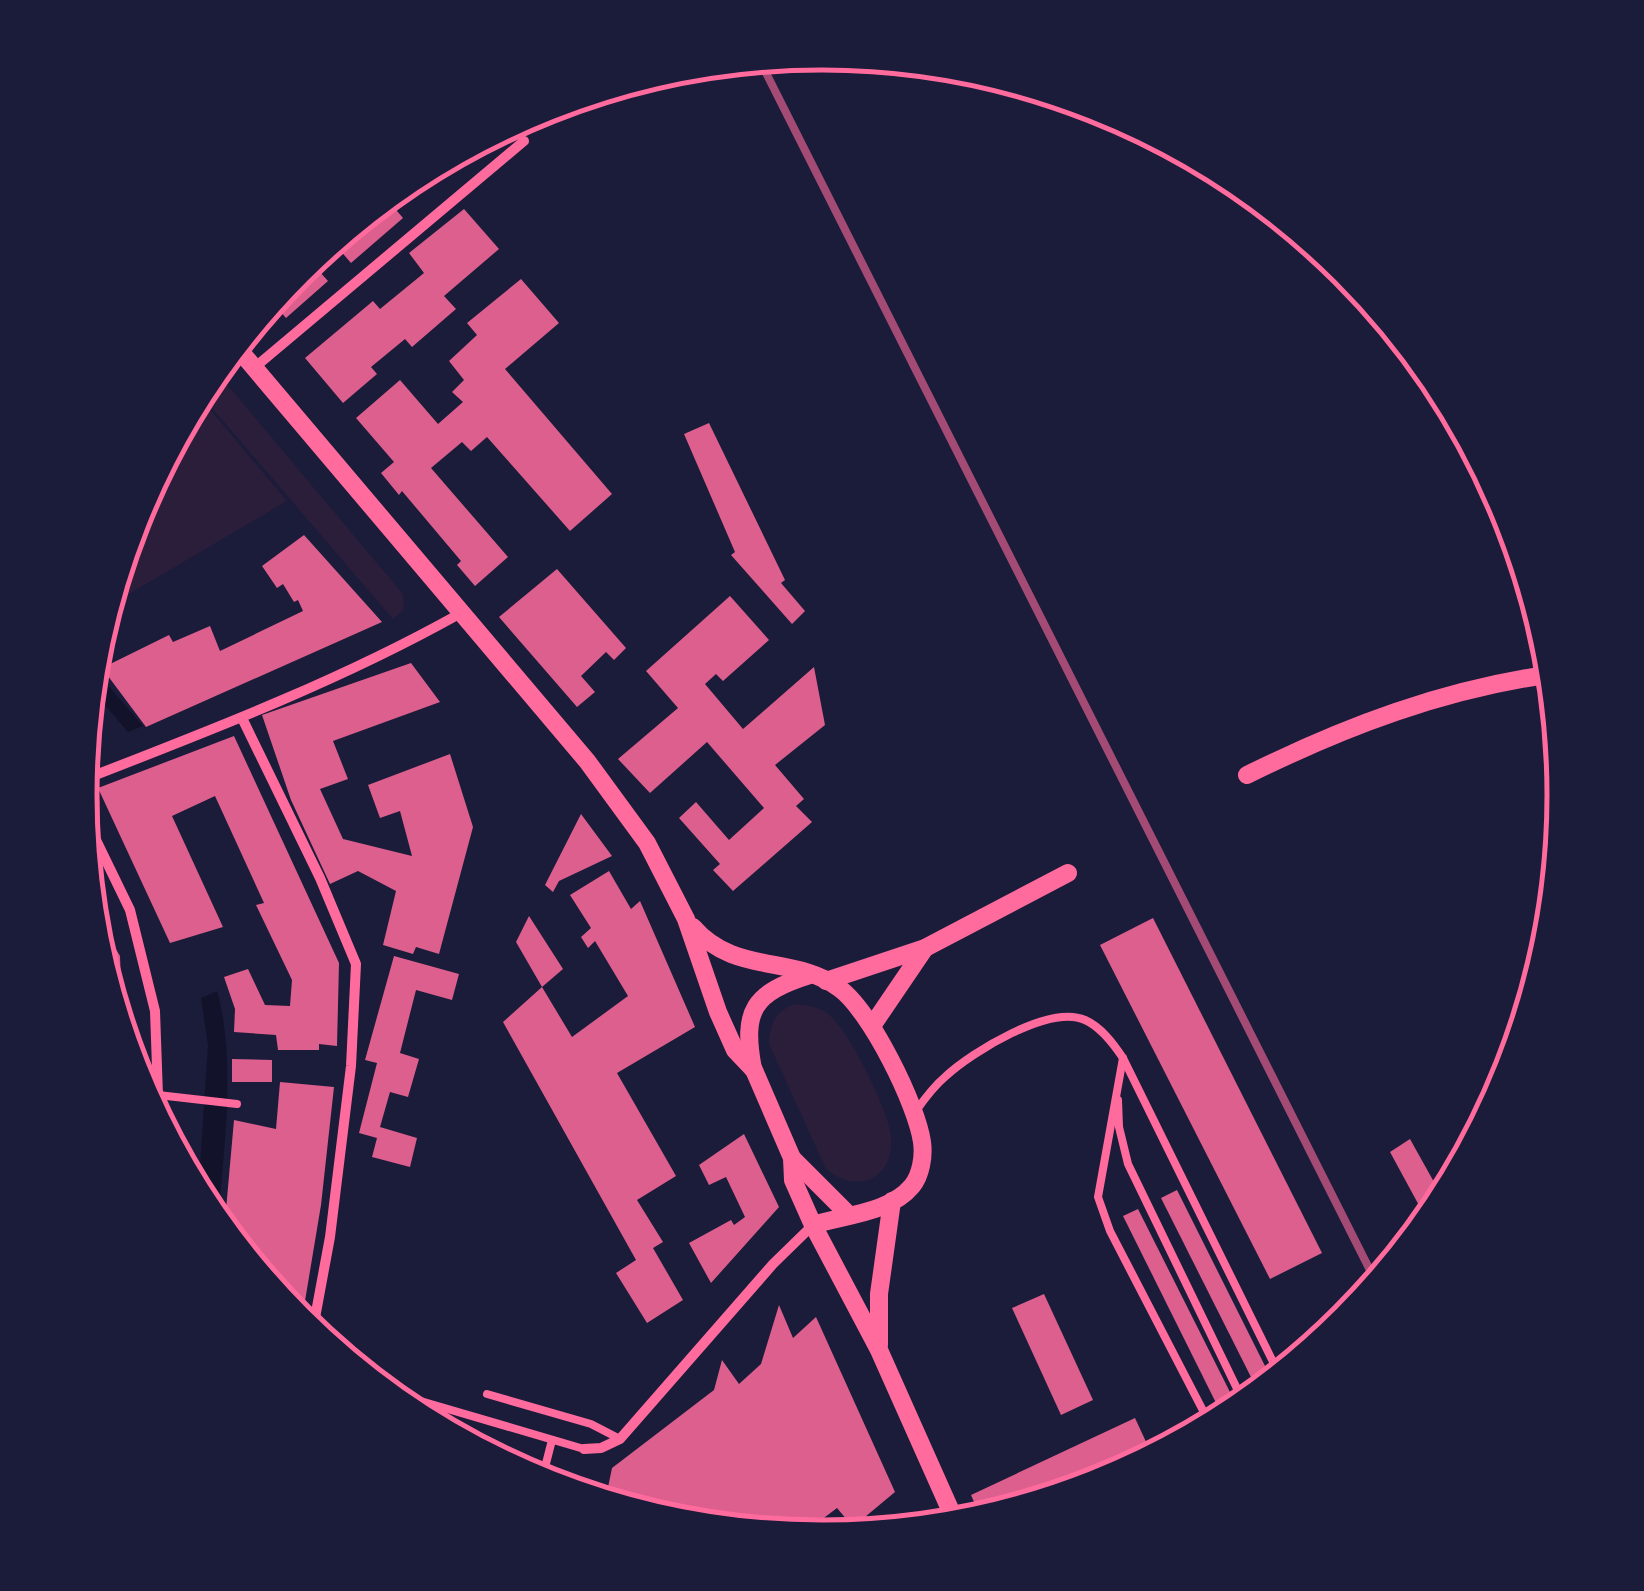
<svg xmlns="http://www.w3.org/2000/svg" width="1644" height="1591" font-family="Jost,sans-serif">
	<rect width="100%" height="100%" fill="#1b1b3a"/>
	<g fill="#2a1e3b">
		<polygon points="215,370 403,594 404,610 393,619 199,393"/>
		<polygon points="198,395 287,501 107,607 136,511"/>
		<path d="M794,1004C804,1005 815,1006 824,1011C846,1023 883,1101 889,1126C901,1170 864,1200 826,1169L769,1044C770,1023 774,1013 794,1004Z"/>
	</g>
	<g fill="#12122b">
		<polygon points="92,667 94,669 143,726 128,732 90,688"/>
		<path d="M217,991C237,1062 223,1151 218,1224L198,1197L208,1045L201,998Z"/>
	</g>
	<g fill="#dd5f8e">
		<polygon points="532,112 535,115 469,164 460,151"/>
		<polygon points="385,197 403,218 351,263 332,241"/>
		<polygon points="464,209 499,249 444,296 456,309 412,347 405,339 371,367 377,374 343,403 305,358 373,301 380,309 424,273 409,253"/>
		<polygon points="309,260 328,281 286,318 271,301"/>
		<polygon points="521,279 559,323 505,369 612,494 570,531 487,437 471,451 462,442 431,468 508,557 475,586 457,565 461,561 402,491 399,495 381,473 394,462 356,418 400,380 438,424 463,402 452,392 464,380 449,361 477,335 467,323"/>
		<polygon points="709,423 785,580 781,583 805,611 792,624 731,555 735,552 684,434"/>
		<polygon points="304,535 382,622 146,727 102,668 169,635 173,642 210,626 220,651 303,611 298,600 294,602 283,584 277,588 262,566"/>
		<polygon points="557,569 626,648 614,660 606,652 581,676 595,692 577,707 499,617"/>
		<polygon points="730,596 769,640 723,681 716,674 705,684 743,729 814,667 825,725 775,765 804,799 796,806 812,822 733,891 713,870 720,864 679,818 696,802 729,840 764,808 707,742 650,793 618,759 678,708 646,671"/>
		<polygon points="411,663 440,702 333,741 348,779 320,789 343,839 412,856 400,811 380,818 368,785 450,754 473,827 439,954 416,947 413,954 383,945 396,891 358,871 330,884 291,800 262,715"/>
		<polygon points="234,736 339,963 337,1046 319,1044 319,1050 278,1050 276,1035 234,1032 235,1009 224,977 248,969 265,1005 290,1006 292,980 256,905 264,903 215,796 172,816 223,927 170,943 98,788"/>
		<polygon points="581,814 612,856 559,881 553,892 545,885"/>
		<polygon points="609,871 631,909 640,901 695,1027 617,1073 676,1176 637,1200 663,1242 653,1248 683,1300 647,1323 616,1273 636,1260 503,1022 542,987 516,942 529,916 563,969 542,987 572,1037 628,996 595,941 588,948 581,937 591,928 570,895"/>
		<polygon points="89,902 120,956 123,1036 93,940"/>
		<polygon points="1153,918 1322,1253 1270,1279 1100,945"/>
		<polygon points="394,956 459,974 452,1000 416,990 400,1053 419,1059 408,1097 390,1092 380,1127 417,1138 410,1167 372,1157 377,1138 359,1133 377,1063 365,1060"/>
		<polygon points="232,1059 272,1060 272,1082 232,1082"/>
		<polygon points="280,1082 334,1087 321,1205 301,1325 224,1232 234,1120 276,1129"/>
		<polygon points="744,1134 779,1207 711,1283 689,1243 731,1220 734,1225 745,1217 726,1177 709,1185 699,1165"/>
		<polygon points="1410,1139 1444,1200 1428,1222 1390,1152"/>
		<polygon points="1177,1190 1273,1382 1259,1393 1161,1198"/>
		<polygon points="1138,1209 1239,1410 1224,1419 1123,1216"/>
		<polygon points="1044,1294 1093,1400 1061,1415 1012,1308"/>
		<polygon points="779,1305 793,1338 816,1317 895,1492 853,1527 837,1508 800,1536 676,1524 605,1502 612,1468 714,1390 722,1360 739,1384 761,1364"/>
		<polygon points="1135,1418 1153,1457 1106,1482 982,1520 971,1495"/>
	</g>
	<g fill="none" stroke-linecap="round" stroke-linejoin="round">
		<g stroke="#ff6b9d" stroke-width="8">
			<polyline points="1123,1058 1098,1197 1110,1231 1211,1426"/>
			<polyline points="158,1095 237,1104"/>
			<polyline points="1118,1100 1119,1127 1128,1164 1245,1405"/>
			<path d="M916,1111C925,1098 934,1086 946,1076C972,1052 1050,1004 1085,1020C1101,1027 1113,1043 1123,1058L1280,1376"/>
			<polyline points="487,1394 591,1424 620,1439"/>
			<polyline points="398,1404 400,1395 584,1449"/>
			<polyline points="541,1483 552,1440"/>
		</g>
		<g stroke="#ff6b9d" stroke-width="10">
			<polyline points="254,368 524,141"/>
			<polyline points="242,718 320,878 356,964 351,1066 330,1237 312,1334"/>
			<path d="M80,781C209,731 340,681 461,613"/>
			<polyline points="80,807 130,910 155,1011 159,1124"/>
			<polyline points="584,1449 601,1448 620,1439 773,1264 813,1225"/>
		</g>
		<g stroke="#ff6b9d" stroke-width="18">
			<polyline points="235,345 587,761 647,843 686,919 718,1012 735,1050 754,1070 792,1158 793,1180 813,1225 879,1350 957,1525"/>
			<path d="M1247,775C1346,726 1444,689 1553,674"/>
			<path d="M693,927C734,975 795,955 839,988C870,1010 917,1105 922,1142C924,1156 921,1175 912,1186C890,1213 844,1215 813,1225"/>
			<polyline points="826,981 925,948 1068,873"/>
			<polyline points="872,1026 925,948"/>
			<path d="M753,1069C742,1010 753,993 810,975"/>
			<polyline points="792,1158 848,1214"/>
			<polyline points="879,1345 879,1294 892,1201"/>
		</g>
		<polyline stroke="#a44b75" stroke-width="8" points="759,59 1377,1284"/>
	</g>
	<path d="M0 0H1644V1591H0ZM97 795a725 725 0 1 1 1450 0a725 725 0 1 1-1450 0Z" fill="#1b1b3a" fill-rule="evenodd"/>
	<path fill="none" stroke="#ff6b9d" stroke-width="5" d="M97 795a725 725 0 1 1 1450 0a725 725 0 1 1-1450 0Z"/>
</svg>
